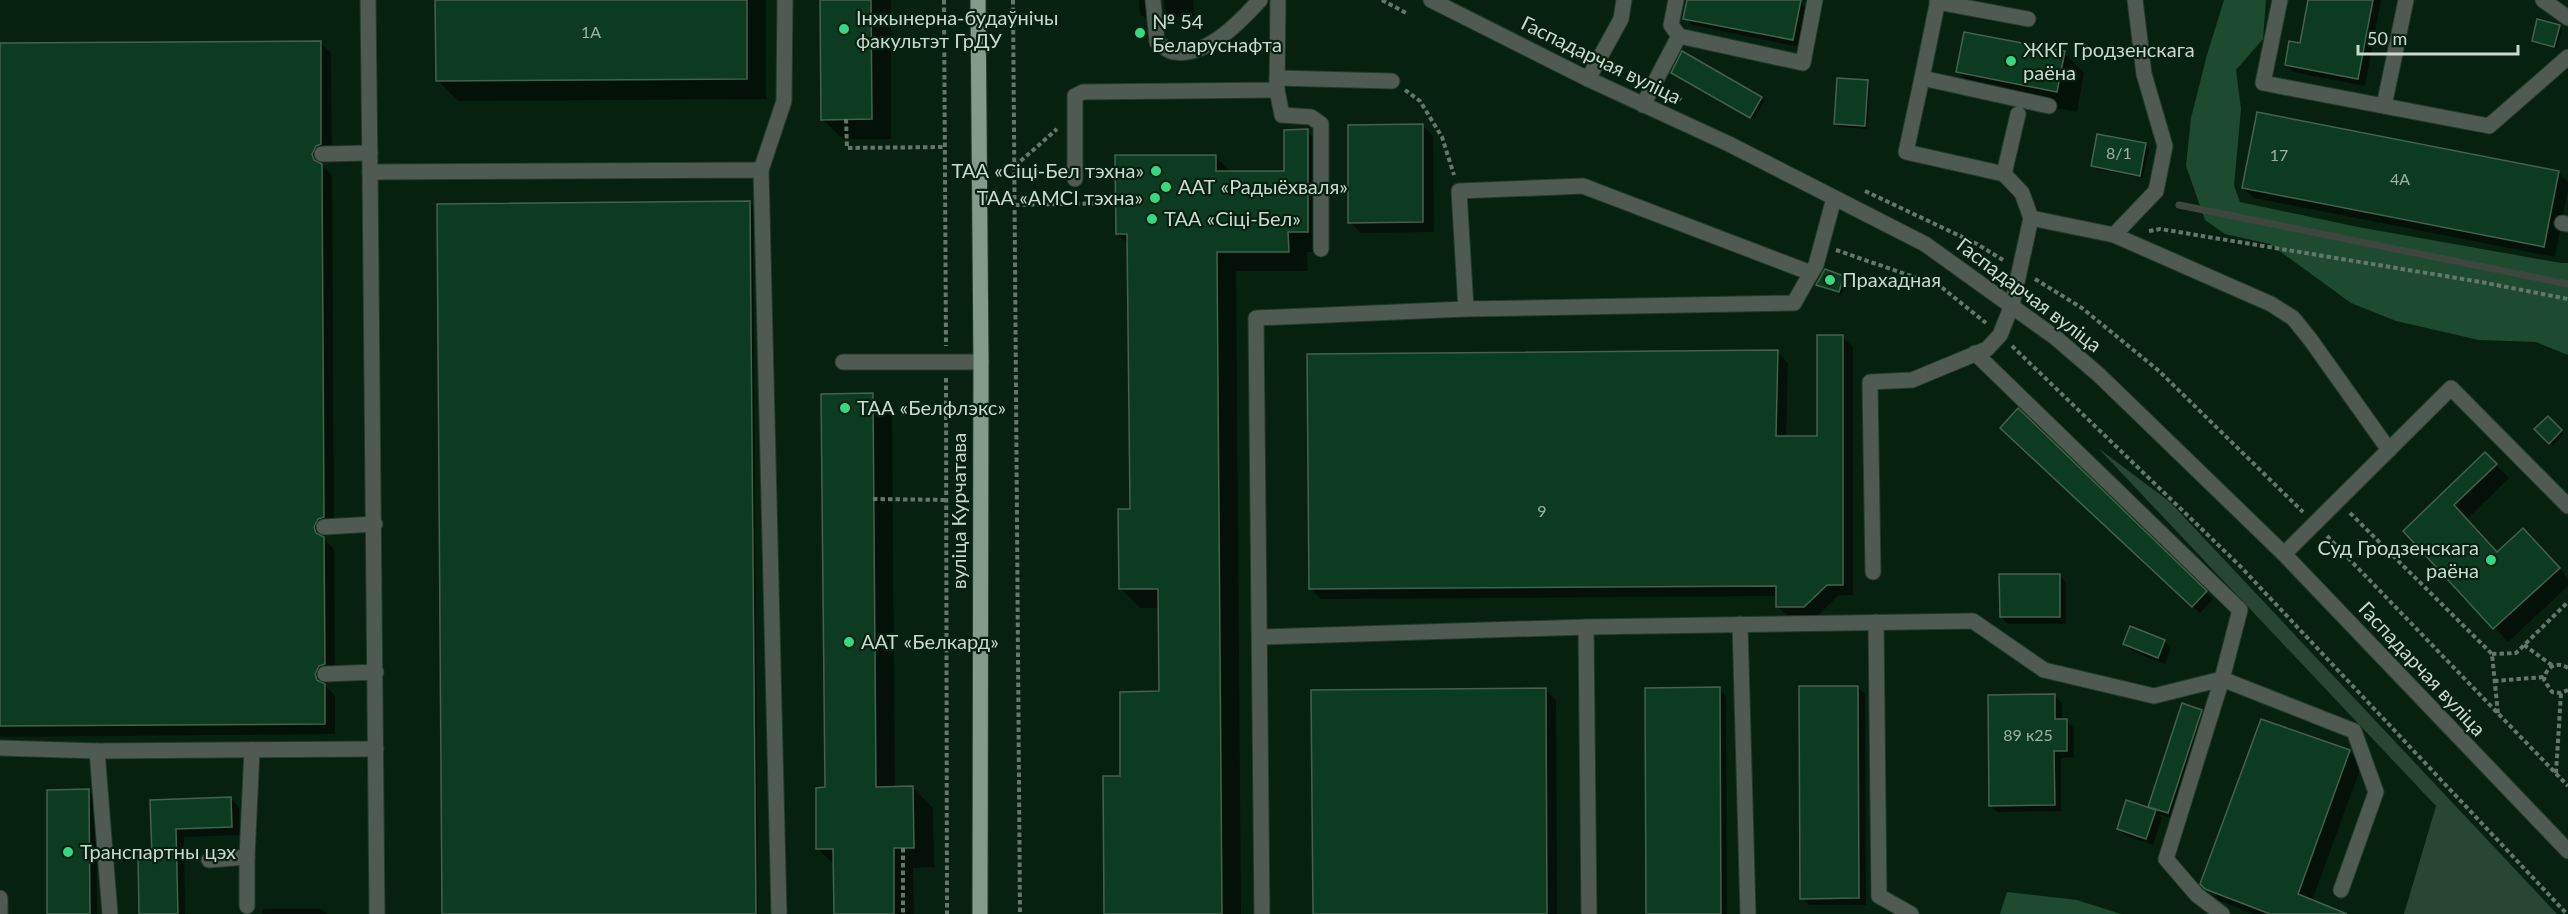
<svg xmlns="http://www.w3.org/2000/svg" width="2568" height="914" font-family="Lato,sans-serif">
	<rect width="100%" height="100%" fill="#072111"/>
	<polygon fill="#294533" points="2098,448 2170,502 2557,914 2404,914 2436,806"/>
	<g fill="#1e4a2f">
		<polygon points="2224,0 2266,0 2263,39 2236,70 2241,109 2234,186 2240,202 2358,227 2561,263 2568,263 2568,355 2536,342 2479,340 2396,321 2351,303 2270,244 2225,234 2205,220 2186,166 2191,118 2207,55"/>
		<polygon points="2007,892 2077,900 2121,914 2000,914"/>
	</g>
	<g fill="#0007">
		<polygon points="437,0 766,0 766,99 458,101 438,81"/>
		<polygon points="822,0 891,0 891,139 843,139 822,119"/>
		<polygon points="1139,0 1146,0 1147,18 1140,15"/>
		<polygon points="1164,0 1193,0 1194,16 1169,17 1166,14"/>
		<polygon points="1688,0 1800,2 1807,9 1800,47 1692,25 1685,18"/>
		<polygon points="2310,0 2381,0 2365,86 2293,72 2286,65 2301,45"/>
		<polygon points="2559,27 2562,30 2557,49 2536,43 2533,40"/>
		<polygon points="320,42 331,53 332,155 327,157 322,165 332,176 334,528 329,530 324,539 334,549 335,675 330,677 325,685 335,696 335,734 0,737 0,45"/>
		<polygon points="1683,53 1761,98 1764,101 1754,120 1676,76"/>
		<polygon points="2064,53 2084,73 2077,112 1978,92 1958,72"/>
		<polygon points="1867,81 1870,84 1867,129 1839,127 1836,124"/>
		<polygon points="1422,125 1433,136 1434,232 1361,233 1350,222"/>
		<polygon points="1307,131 1327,151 1327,252 1307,252 1308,271 1236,271 1241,914 1105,914 1122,777 1161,693 1160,608 1140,608 1120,588 1131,510 1129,245 1117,234 1215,156 1232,173 1286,172"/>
		<polygon points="2146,145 2149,148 2143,178 2096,169 2092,166"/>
		<polygon points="2558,172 2568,182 2568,189 2555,257 2254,198 2243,188"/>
		<polygon points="750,203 753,206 758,914 443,914"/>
		<polygon points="1843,277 1846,281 1842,295 1818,284"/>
		<polygon points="1842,336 1853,347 1853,595 1839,595 1816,617 1789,617 1778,607 1778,596 1321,599 1310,588 1777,352 1788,363 1786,438 1818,438"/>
		<polygon points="872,395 892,415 895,788 913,788 933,808 934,867 913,868 914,914 835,914 835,865 818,849"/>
		<polygon points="2018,410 2213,599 2200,613 2009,435"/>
		<polygon points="2548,418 2564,434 2553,446 2536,429"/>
		<polygon points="2485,454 2509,478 2466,520 2498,554 2536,544 2568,578 2568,586 2508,642 2405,531"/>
		<polygon points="2059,575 2066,582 2066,624 2008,624 2001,617"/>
		<polygon points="2164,641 2171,648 2165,664 2132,651 2124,644"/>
		<polygon points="1857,687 1865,694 1866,905 1809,905 1802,898"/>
		<polygon points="1545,689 1556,700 1557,914 1315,914"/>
		<polygon points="1719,689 1726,696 1727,914 1648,914"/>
		<polygon points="2055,696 2062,703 2062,721 2067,721 2074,728 2074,757 2061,758 2061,811 1997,812 1990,805"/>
		<polygon points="2201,711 2208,718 2175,819 2158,814 2162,818 2153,845 2126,836 2118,829 2154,811 2150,806"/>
		<polygon points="2349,752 2362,764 2312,901 2333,914 2253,914 2218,900 2202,884"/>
		<polygon points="88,791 96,798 97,914 49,914"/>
		<polygon points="231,799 239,807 240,835 184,837 185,914 141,914 153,858 151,802"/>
		<polygon points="262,909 321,909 327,914 262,914"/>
	</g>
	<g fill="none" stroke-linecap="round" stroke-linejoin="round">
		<polyline stroke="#3d473e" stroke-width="7" points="2179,205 2568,284"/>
	</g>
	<g fill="#0d3b21" stroke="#45614e" stroke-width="1.5">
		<polygon points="435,0 747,0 747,79 436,81"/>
		<polygon points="820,0 871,0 872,119 821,120"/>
		<polygon points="1687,0 1801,0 1793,40 1683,19"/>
		<polygon points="2308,0 2373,0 2358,79 2285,65 2289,41 2300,43"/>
		<polygon points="2537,19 2560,25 2554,47 2532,41"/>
		<polygon points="1964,32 2065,51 2057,92 1956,72"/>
		<polygon points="321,41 321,144 316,146 312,154 314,160 322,164 324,517 318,519 314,527 316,533 324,537 325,664 319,666 315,674 317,680 325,684 325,724 0,726 0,43"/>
		<polygon points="1682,51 1762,97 1750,118 1671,73"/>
		<polygon points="1837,78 1868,80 1865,126 1834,124"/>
		<polygon points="2257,112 2559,171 2544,247 2242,188"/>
		<polygon points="1423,124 1423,222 1348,223 1348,125"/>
		<polygon points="1308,129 1308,232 1288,232 1289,252 1217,252 1222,914 1104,914 1103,776 1120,776 1120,692 1159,691 1158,589 1119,589 1118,509 1130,509 1127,234 1116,234 1115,155 1216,155 1216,171 1284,171 1284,130"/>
		<polygon points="2097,134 2146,143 2140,176 2091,166"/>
		<polygon points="750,201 756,914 442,914 437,204"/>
		<polygon points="1825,269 1844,276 1839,292 1816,285"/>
		<polygon points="1817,335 1843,335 1843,585 1827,585 1804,607 1776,607 1776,586 1309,589 1307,354 1778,350 1776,436 1817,436"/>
		<polygon points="873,393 876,787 913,786 914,848 894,848 894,914 834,914 833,849 816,849 816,788 825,787 821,394"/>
		<polygon points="2018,408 2207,591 2192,607 2000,428"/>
		<polygon points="2548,416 2562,430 2549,444 2534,429"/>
		<polygon points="2485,452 2497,464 2454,505 2497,552 2523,528 2560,568 2493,629 2403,531"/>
		<polygon points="1999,574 2060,574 2060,617 2000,617"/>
		<polygon points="2130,626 2165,640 2158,658 2123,644"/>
		<polygon points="1799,686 1858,686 1859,898 1800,899"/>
		<polygon points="1720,687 1721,914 1646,914 1645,688"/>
		<polygon points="1546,688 1547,914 1313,914 1311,690"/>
		<polygon points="2055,694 2055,719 2067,719 2067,751 2054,751 2055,805 1989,806 1988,695"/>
		<polygon points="2182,703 2202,710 2168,813 2148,807"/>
		<polygon points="2261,719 2350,750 2298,894 2347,914 2270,914 2205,889 2200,884"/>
		<polygon points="89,789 90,914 47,914 47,790"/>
		<polygon points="231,797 232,827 176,829 178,914 139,914 138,856 152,856 150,800"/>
		<polygon points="2126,800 2156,810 2146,839 2117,829"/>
	</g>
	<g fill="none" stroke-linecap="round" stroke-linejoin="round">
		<g stroke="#223b2b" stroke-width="17">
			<g id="minor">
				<polyline points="368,0 370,172"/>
				<path d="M1153,0L1157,42C1161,45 1168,51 1173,52C1206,58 1240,22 1260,0"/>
				<polyline points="1431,0 1588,79 1729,144 1925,244 2056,338 2099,375 2284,554 2568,851"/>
				<polyline points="1676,0 1671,25 1679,36 1803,63 1815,0"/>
				<polyline points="2280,0 2263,83 2489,126 2568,57"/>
				<polyline points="2543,0 2568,18"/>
				<polyline points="1937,2 2028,19"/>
				<polyline points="1277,78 1392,81"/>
				<polyline points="1922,78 1938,0"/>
				<polyline points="1588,79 1621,19 1624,0"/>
				<polyline points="1277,90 1282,115 1311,117 1321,124 1321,249"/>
				<polyline points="1643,105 1679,36"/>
				<polyline points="2384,106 2406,0"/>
				<polyline points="2018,114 2004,174 1906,152 1922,78 2049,106"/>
				<polyline points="322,154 370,153"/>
				<polyline points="761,170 784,101 785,0"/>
				<polyline points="2004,174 2022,193 2031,218 2114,235 2271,304 2293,318 2310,339 2389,450"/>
				<polyline points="1075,179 1075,96 1083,92 1277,90 1278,0"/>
				<polyline points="2562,223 2568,224"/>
				<polyline points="2114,235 2156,191 2165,146 2144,74 2135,0"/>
				<polyline points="1466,309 1459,191 1583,186 1811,273 1816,265 1834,198"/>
				<polyline points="1975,353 2240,610 2222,679 2354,731 2376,792 2341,890"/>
				<polyline points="843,362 981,362"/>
				<polyline points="324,527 375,524"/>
				<polyline points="2284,554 2451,388 2568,506"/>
				<polyline points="1873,572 1870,382 1912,380 1987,349 2000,335 2012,305 2031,218"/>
				<polyline points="1876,622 1879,896 1911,914"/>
				<polyline points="1740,624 1748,914"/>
				<polyline points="1261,637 1586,627"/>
				<polyline points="325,674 376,672"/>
				<polyline points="0,748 97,751 376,749"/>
				<polyline points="97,751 110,914"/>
				<polyline points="247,857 247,906"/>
				<polyline points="209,860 247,857 252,750"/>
				<polyline points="0,898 0,914"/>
				<polyline points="377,914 370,172 761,170 779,914"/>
				<polyline points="1262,914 1256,318 1466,309 1794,303 1811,273"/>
				<polyline points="1589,914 1586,627 1973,621 2044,670 2154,696 2222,679 2166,859 2197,895 2222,914"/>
			</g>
		</g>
		<g stroke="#223b2b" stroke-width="17">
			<polyline id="major" points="978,0 981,362 980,914"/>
		</g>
		<g stroke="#63776a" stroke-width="4" stroke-dasharray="4.5 3" stroke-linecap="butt">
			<polyline points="944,0 946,346"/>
			<polyline points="1013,0 1020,914"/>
			<polyline points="1382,0 1408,14"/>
			<polyline points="1405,90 1420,101 1442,137 1454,175"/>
			<polyline points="1668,90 1681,100"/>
			<polyline points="846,119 847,148 945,147"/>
			<polyline points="1015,166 1057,129"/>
			<polyline points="1865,191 1977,244 2003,260"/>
			<polyline points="1015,205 1116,203"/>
			<polyline points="2149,231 2160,229 2481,282 2568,299"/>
			<polyline points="1836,250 1940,286 1986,323"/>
			<polyline points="2035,279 2082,308 2159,371 2303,512"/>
			<polyline points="2012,346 2239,565 2567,914"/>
			<polyline points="946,378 947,914"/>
			<polyline points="873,499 947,500"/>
			<polyline points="2350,513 2492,654 2498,714"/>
			<polyline points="2327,536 2568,786"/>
			<polyline points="2524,645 2553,666"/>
			<polyline points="2492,654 2516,653 2568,602"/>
			<path d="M2568,668C2557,661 2546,666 2544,680L2552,692L2561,693L2568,690"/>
			<polyline points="2494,681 2544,677"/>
			<polyline points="2556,773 2561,693"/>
			<polyline points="903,848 903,914"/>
		</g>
		<use href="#minor" stroke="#4f5b52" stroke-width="15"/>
		<use href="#major" stroke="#839b8a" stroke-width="15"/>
	</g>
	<g fill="#36d881" stroke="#072111" stroke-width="2">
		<circle cx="844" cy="29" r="6"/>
		<circle cx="1140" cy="33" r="6"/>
		<circle cx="2011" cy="61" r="6"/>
		<circle cx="1156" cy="171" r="6"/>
		<circle cx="1166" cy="187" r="6"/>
		<circle cx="1155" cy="198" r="6"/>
		<circle cx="1152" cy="219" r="6"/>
		<circle cx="1830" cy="280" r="6"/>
		<circle cx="845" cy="408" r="6"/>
		<circle cx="2491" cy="560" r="6"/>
		<circle cx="849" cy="642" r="6"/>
		<circle cx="68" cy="852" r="6"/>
	</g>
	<g text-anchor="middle" stroke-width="4.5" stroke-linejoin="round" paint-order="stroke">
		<g font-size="16" fill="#9bb2a3">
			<text x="591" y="38">1А</text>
			<text x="2119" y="159">8/1</text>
			<text x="2279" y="161">17</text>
			<text x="2400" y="185">4А</text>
			<text x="1542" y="517">9</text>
			<text x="2028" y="741">89 к25</text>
		</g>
		<g font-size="20" fill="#cad9ce" stroke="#072111" text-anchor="start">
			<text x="856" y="25">Інжынерна-будаўнічы<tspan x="856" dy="23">факультэт ГрДУ</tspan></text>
			<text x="1152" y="29">№ 54<tspan x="1152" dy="23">Беларуснафта</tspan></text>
			<text x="2023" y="57">ЖКГ Гродзенскага<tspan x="2023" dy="23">раёна</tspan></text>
			<text x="1144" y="178" text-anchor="end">ТАА «Сіці-Бел тэхна»</text>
			<text x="1178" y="194">ААТ «Радыёхваля»</text>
			<text x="1143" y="205" text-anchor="end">ТАА «АМСІ тэхна»</text>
			<text x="1164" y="226">ТАА «Сіці-Бел»</text>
			<text x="1842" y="287">Прахадная</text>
			<text x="857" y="415">ТАА «Белфлэкс»</text>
			<text x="2479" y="555" text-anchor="end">Суд Гродзенскага<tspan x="2479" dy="23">раёна</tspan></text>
			<text x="861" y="649">ААТ «Белкард»</text>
			<text x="80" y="859">Транспартны цэх</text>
		</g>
		<g font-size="20" fill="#cad9ce" stroke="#072111">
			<text transform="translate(1601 60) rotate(26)" y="7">Гаспадарчая вуліца</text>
			<text transform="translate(2029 295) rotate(37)" y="7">Гаспадарчая вуліца</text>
			<text transform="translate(959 511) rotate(-90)" y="7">вуліца Курчатава</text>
			<text transform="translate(2422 669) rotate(47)" y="7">Гаспадарчая вуліца</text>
		</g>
	</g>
	<path d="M2358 45v9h160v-9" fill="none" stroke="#cad9ce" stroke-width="3"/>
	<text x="2367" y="45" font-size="18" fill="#cad9ce" stroke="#072111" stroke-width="4.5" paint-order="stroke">50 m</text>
</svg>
